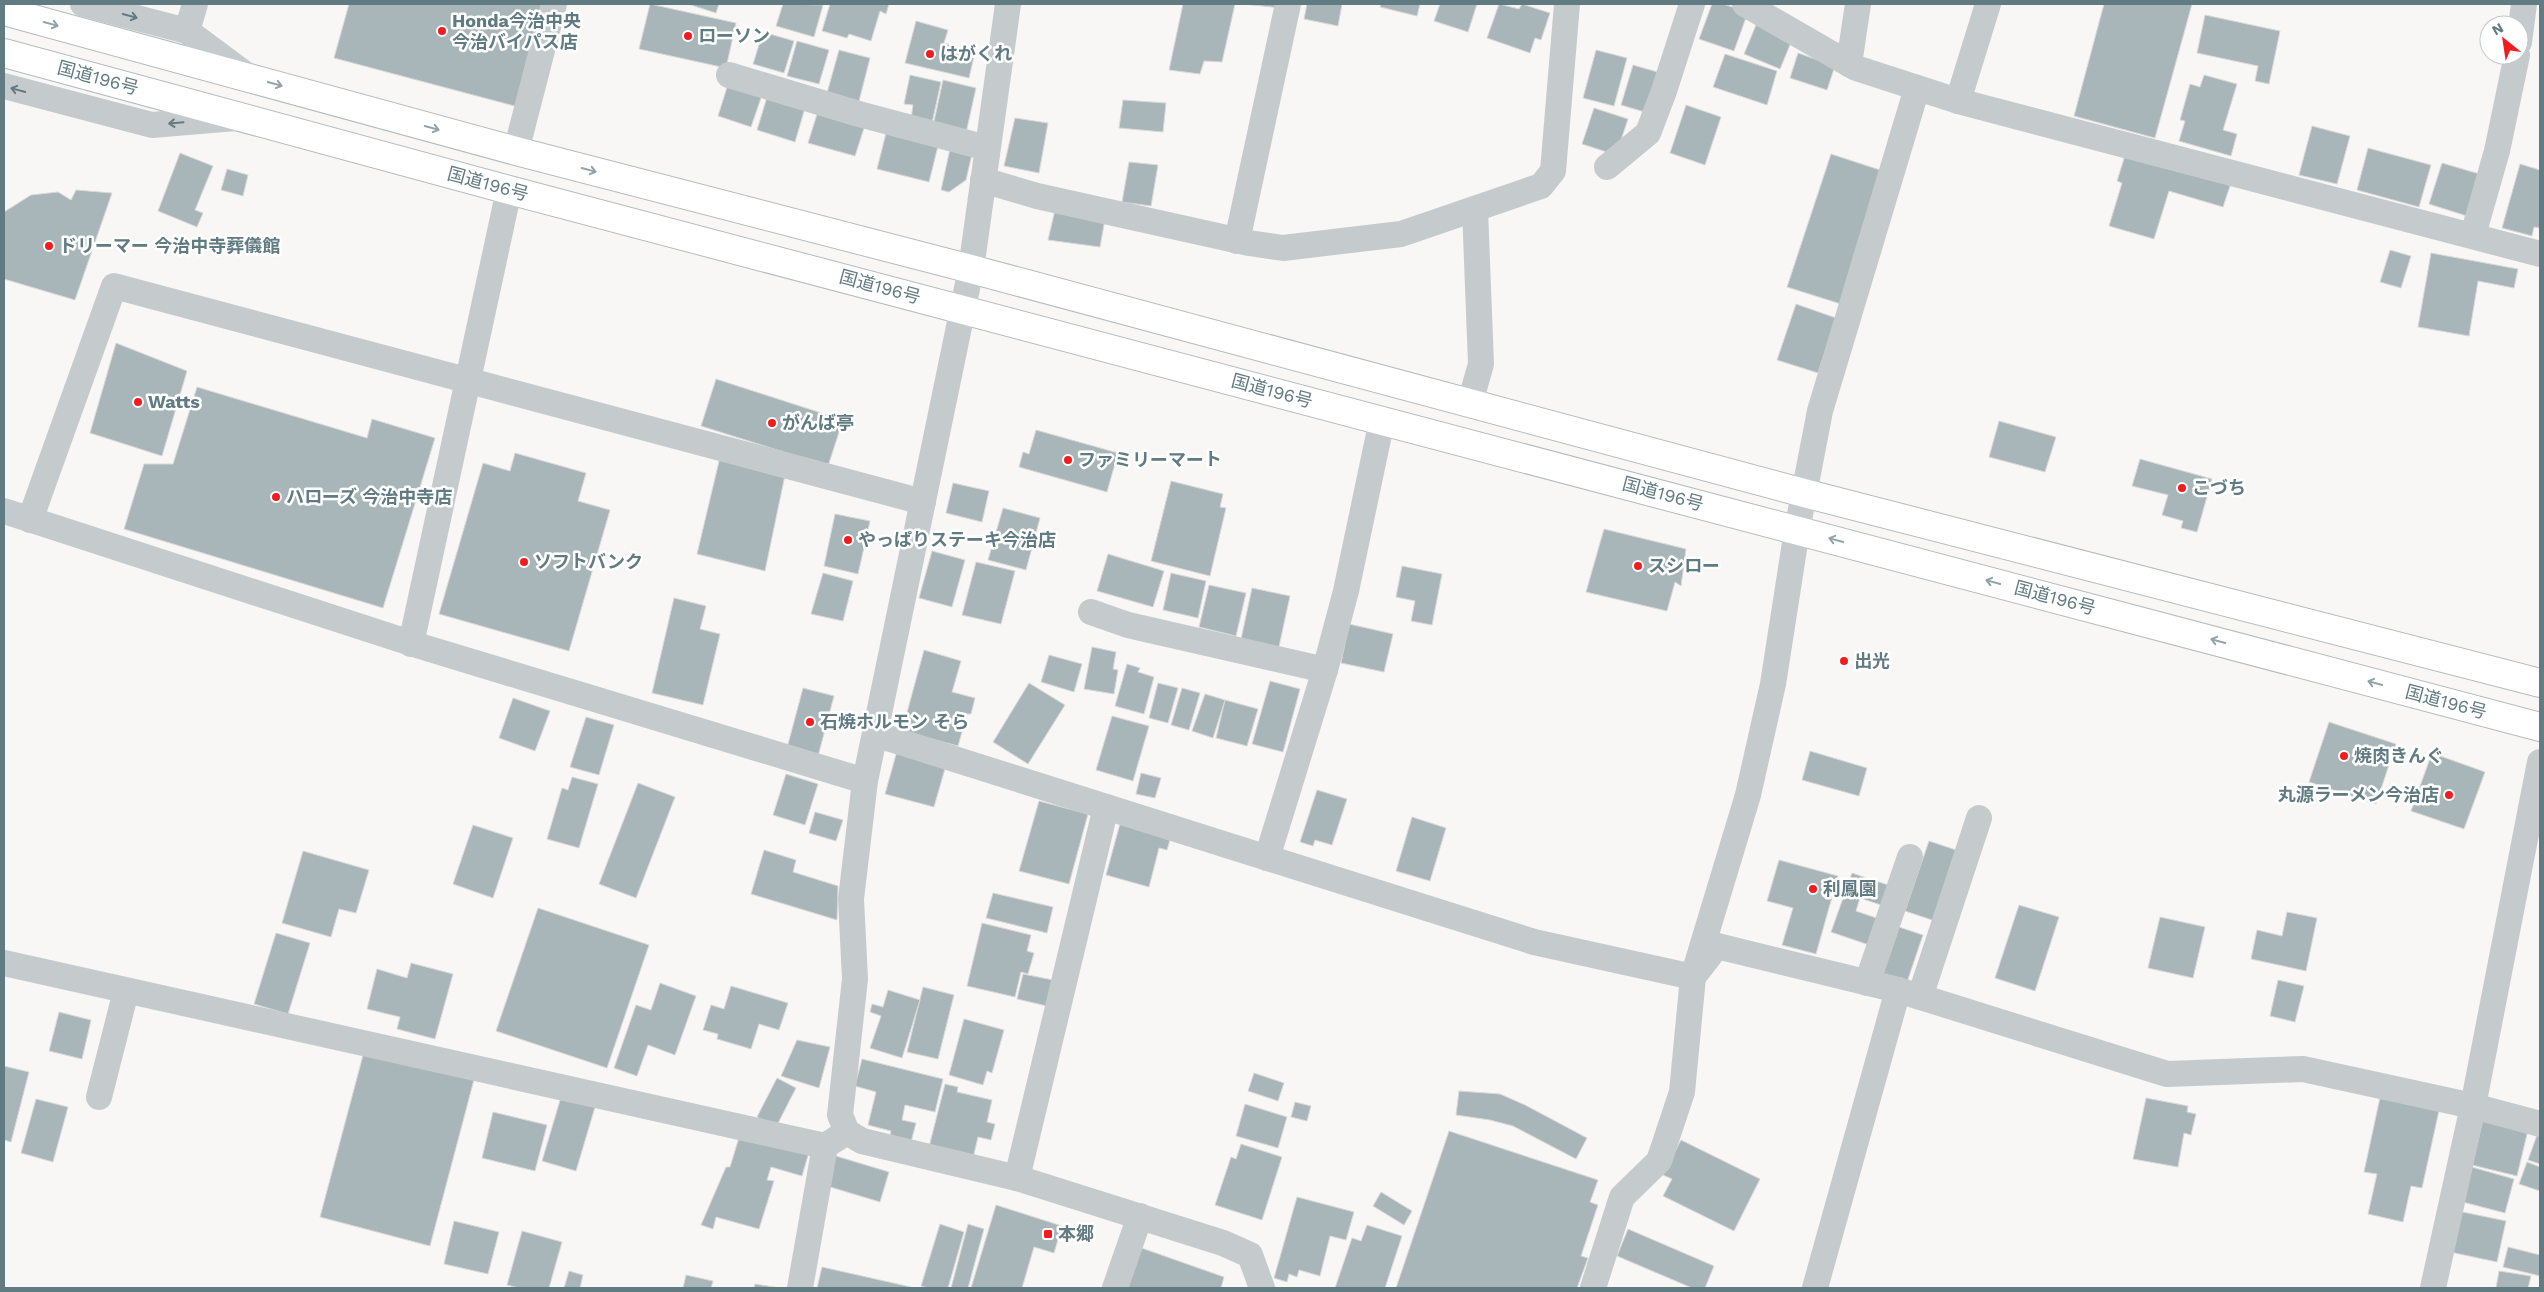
<svg xmlns="http://www.w3.org/2000/svg" width="2544" height="1292" font-family="'Work Sans','Noto Sans JP',sans-serif">
	<rect width="100%" height="100%" fill="#f8f7f5"/>
	<g fill="#a9b6b9" stroke="#dad9d7">
		<polygon points="349,4 551,4 522,108 334,58"/>
		<polygon points="650,4 736,23 726,68 639,49"/>
		<polygon points="688,4 719,4 716,13"/>
		<polygon points="783,4 823,5 814,37 776,26"/>
		<polygon points="830,4 889,4 886,14 880,11 871,41 849,34 847,38 822,31"/>
		<polygon points="1183,4 1235,4 1222,62 1204,61 1200,74 1169,70"/>
		<polygon points="1243,4 1281,4 1281,8"/>
		<polygon points="1307,4 1342,4 1338,26 1304,19"/>
		<polygon points="1381,4 1420,4 1417,16 1380,7"/>
		<polygon points="1440,4 1477,4 1468,32 1434,21"/>
		<polygon points="1499,4 1519,9 1522,4 1550,13 1541,40 1535,38 1530,53 1487,38"/>
		<polygon points="1712,4 1723,4 1748,12 1734,51 1699,39"/>
		<polygon points="2104,4 2192,4 2155,138 2074,116"/>
		<polygon points="2205,15 2280,31 2269,84 2255,81 2258,66 2197,53"/>
		<polygon points="916,21 948,30 944,43 975,52 969,78 905,63"/>
		<polygon points="1756,25 1792,40 1780,69 1744,54"/>
		<polygon points="763,32 794,41 784,73 753,64"/>
		<polygon points="797,41 829,50 819,84 787,76"/>
		<polygon points="839,50 870,58 859,101 827,93"/>
		<polygon points="1596,50 1627,58 1614,106 1583,98"/>
		<polygon points="1798,53 1835,66 1827,90 1790,78"/>
		<polygon points="1725,54 1777,71 1767,105 1713,87"/>
		<polygon points="1633,65 1661,73 1648,113 1621,105"/>
		<polygon points="910,75 941,82 932,123 911,119 913,105 904,104"/>
		<polygon points="2204,75 2237,84 2223,130 2237,134 2231,156 2179,141 2185,121 2180,120 2190,84 2200,87"/>
		<polygon points="943,80 976,88 966,133 933,126"/>
		<polygon points="729,81 763,92 751,127 718,116"/>
		<polygon points="767,97 805,108 795,142 757,130"/>
		<polygon points="1123,100 1166,103 1163,132 1119,128"/>
		<polygon points="1686,105 1721,117 1705,165 1670,153"/>
		<polygon points="819,108 866,122 855,156 808,143"/>
		<polygon points="1594,108 1628,119 1616,155 1582,144"/>
		<polygon points="1015,118 1048,123 1039,173 1004,166"/>
		<polygon points="2312,126 2350,136 2337,184 2299,175"/>
		<polygon points="886,133 938,146 929,182 877,169"/>
		<polygon points="2368,148 2431,165 2419,207 2357,190"/>
		<polygon points="950,149 972,154 966,180 949,192 941,190"/>
		<polygon points="2127,149 2232,180 2223,207 2169,191 2154,239 2109,226 2122,183 2117,181"/>
		<polygon points="180,153 213,166 195,210 203,213 197,227 158,211"/>
		<polygon points="1831,154 1880,170 1844,305 1787,287"/>
		<polygon points="1129,162 1158,165 1151,206 1122,202"/>
		<polygon points="2442,163 2483,175 2470,217 2429,204"/>
		<polygon points="2520,164 2540,170 2540,228 2534,227 2532,236 2502,228"/>
		<polygon points="227,169 248,175 243,196 221,190"/>
		<polygon points="76,190 112,193 75,300 4,279 4,212 31,195 58,192 71,200"/>
		<polygon points="1055,210 1105,219 1100,247 1048,240"/>
		<polygon points="2390,250 2411,256 2401,288 2380,282"/>
		<polygon points="2431,253 2518,269 2514,288 2478,281 2469,336 2418,327"/>
		<polygon points="1796,304 1836,318 1818,373 1777,360"/>
		<polygon points="116,343 187,371 162,456 90,433"/>
		<polygon points="716,379 843,420 828,466 701,426"/>
		<polygon points="197,387 367,438 372,419 435,438 383,608 124,529 144,464 173,464"/>
		<polygon points="1999,421 2056,437 2045,472 1989,457"/>
		<polygon points="1036,430 1118,453 1107,492 1019,467 1023,452 1029,454"/>
		<polygon points="515,453 586,473 578,501 610,510 569,651 439,614 483,463 510,471"/>
		<polygon points="720,457 785,475 765,571 697,554"/>
		<polygon points="2140,459 2212,479 2197,532 2181,528 2183,521 2162,515 2168,495 2132,486"/>
		<polygon points="1171,481 1223,494 1220,507 1226,508 1210,576 1151,561"/>
		<polygon points="953,483 989,491 982,522 946,513"/>
		<polygon points="1003,508 1040,518 1026,570 988,560"/>
		<polygon points="835,514 870,521 858,574 824,566"/>
		<polygon points="1604,529 1686,549 1681,586 1675,582 1667,611 1586,592"/>
		<polygon points="932,551 965,560 952,607 919,598"/>
		<polygon points="1108,554 1164,571 1153,607 1097,591"/>
		<polygon points="976,562 1015,571 1001,624 962,615"/>
		<polygon points="1402,566 1442,574 1432,625 1411,621 1415,601 1396,597"/>
		<polygon points="823,573 853,581 843,621 811,614"/>
		<polygon points="1171,573 1206,581 1198,618 1163,610"/>
		<polygon points="1209,585 1246,593 1236,636 1199,627"/>
		<polygon points="1252,588 1290,596 1278,651 1240,644"/>
		<polygon points="674,598 706,606 700,629 720,634 703,705 652,693"/>
		<polygon points="1349,624 1393,634 1384,672 1341,663"/>
		<polygon points="1092,647 1116,652 1113,669 1118,670 1114,694 1084,689"/>
		<polygon points="924,650 961,661 952,692 975,698 971,714 967,714 958,746 902,731"/>
		<polygon points="1049,655 1082,664 1074,692 1041,682"/>
		<polygon points="1127,664 1140,668 1138,672 1154,677 1144,714 1115,706"/>
		<polygon points="1270,681 1300,689 1283,752 1252,744"/>
		<polygon points="1029,683 1065,705 1028,764 993,742"/>
		<polygon points="1158,683 1178,688 1168,723 1149,718"/>
		<polygon points="803,688 834,696 818,756 787,748"/>
		<polygon points="1182,688 1200,693 1189,730 1171,725"/>
		<polygon points="1205,694 1225,700 1213,738 1192,731"/>
		<polygon points="513,698 550,711 535,751 499,738"/>
		<polygon points="1225,700 1258,709 1247,746 1216,738"/>
		<polygon points="1112,716 1149,726 1133,781 1096,770"/>
		<polygon points="586,717 614,725 599,775 570,767"/>
		<polygon points="2329,722 2396,744 2376,804 2309,782"/>
		<polygon points="897,751 946,765 934,807 885,794"/>
		<polygon points="1810,751 1867,768 1859,796 1802,780"/>
		<polygon points="2432,753 2485,772 2464,829 2411,811"/>
		<polygon points="1141,773 1161,778 1155,798 1136,794"/>
		<polygon points="786,774 818,784 805,825 773,815"/>
		<polygon points="572,777 598,784 579,848 547,839 562,788 568,790"/>
		<polygon points="638,783 675,797 636,898 599,884"/>
		<polygon points="1317,790 1347,799 1332,845 1315,840 1313,846 1300,842"/>
		<polygon points="1039,801 1088,814 1069,884 1019,871"/>
		<polygon points="815,812 843,820 836,841 809,833"/>
		<polygon points="1412,817 1446,828 1430,881 1396,871"/>
		<polygon points="1121,820 1172,833 1167,850 1159,848 1149,887 1106,875"/>
		<polygon points="473,825 513,838 493,898 453,884"/>
		<polygon points="1929,841 1962,852 1938,922 1905,911"/>
		<polygon points="764,850 796,860 793,872 838,886 837,920 751,894"/>
		<polygon points="303,851 369,870 356,913 339,909 331,937 282,923"/>
		<polygon points="1779,860 1838,876 1816,954 1782,945 1793,908 1767,901"/>
		<polygon points="1852,873 1894,887 1887,907 1860,898 1856,911 1885,921 1875,947 1831,932"/>
		<polygon points="993,893 1053,907 1047,933 986,918"/>
		<polygon points="2019,905 2059,917 2035,991 1995,978"/>
		<polygon points="538,908 649,945 607,1068 496,1031"/>
		<polygon points="2287,912 2317,918 2306,971 2251,959 2257,930 2282,936"/>
		<polygon points="2160,917 2205,927 2193,978 2148,968"/>
		<polygon points="982,923 1031,935 1027,951 1034,953 1028,974 1021,972 1015,997 967,986"/>
		<polygon points="1899,927 1923,935 1907,982 1883,974"/>
		<polygon points="276,933 310,943 288,1014 254,1004"/>
		<polygon points="411,963 453,974 435,1039 397,1029 400,1017 367,1009 377,969 407,978"/>
		<polygon points="1023,974 1053,980 1047,1006 1017,999"/>
		<polygon points="2278,980 2304,986 2295,1022 2270,1016"/>
		<polygon points="660,983 696,996 675,1055 648,1045 637,1076 614,1068 636,1005 651,1010"/>
		<polygon points="731,986 788,1003 779,1030 759,1024 751,1049 717,1039 718,1034 703,1030 711,1005 724,1009"/>
		<polygon points="923,987 954,995 938,1059 907,1052"/>
		<polygon points="888,990 920,1000 902,1058 870,1048 881,1016 870,1012 872,1004 883,1007"/>
		<polygon points="59,1012 91,1020 82,1059 49,1051"/>
		<polygon points="964,1019 1004,1030 992,1073 987,1071 983,1085 949,1075"/>
		<polygon points="797,1040 830,1047 819,1088 781,1076"/>
		<polygon points="366,1044 476,1072 430,1246 320,1217"/>
		<polygon points="862,1059 943,1079 935,1112 905,1105 902,1120 916,1123 911,1142 890,1136 891,1131 868,1125 876,1092 855,1086"/>
		<polygon points="4,1066 29,1072 11,1142 4,1140"/>
		<polygon points="1254,1073 1284,1083 1278,1101 1248,1091"/>
		<polygon points="777,1078 796,1088 776,1127 757,1117"/>
		<polygon points="945,1084 958,1087 957,1092 992,1100 987,1122 995,1124 991,1140 978,1137 973,1158 929,1147"/>
		<polygon points="1459,1091 1500,1094 1525,1105 1587,1138 1576,1159 1513,1126 1490,1120 1456,1115"/>
		<polygon points="2381,1093 2440,1106 2422,1188 2411,1186 2403,1222 2368,1214 2377,1174 2364,1172"/>
		<polygon points="561,1097 595,1107 576,1171 542,1161"/>
		<polygon points="2146,1098 2188,1106 2187,1112 2196,1114 2191,1135 2184,1133 2178,1167 2133,1159"/>
		<polygon points="36,1099 68,1107 53,1162 21,1153"/>
		<polygon points="1295,1102 1311,1106 1307,1121 1291,1117"/>
		<polygon points="1245,1104 1287,1117 1278,1148 1236,1136"/>
		<polygon points="493,1112 547,1125 535,1171 482,1158"/>
		<polygon points="2483,1119 2528,1130 2517,1176 2472,1165"/>
		<polygon points="741,1131 809,1152 802,1176 771,1167 767,1180 774,1181 759,1229 716,1217 713,1229 701,1225 726,1167 730,1167"/>
		<polygon points="1449,1131 1598,1180 1590,1202 1598,1205 1581,1256 1588,1258 1577,1288 1396,1288"/>
		<polygon points="2537,1135 2540,1136 2540,1164 2528,1160"/>
		<polygon points="1681,1140 1760,1179 1734,1231 1663,1196 1672,1179 1663,1175"/>
		<polygon points="1241,1144 1282,1157 1262,1220 1215,1205 1231,1157 1236,1159"/>
		<polygon points="836,1156 889,1172 880,1202 827,1186"/>
		<polygon points="2527,1162 2540,1167 2540,1191 2519,1184"/>
		<polygon points="2468,1166 2514,1179 2505,1213 2459,1201"/>
		<polygon points="1381,1192 1412,1211 1404,1225 1373,1206"/>
		<polygon points="1297,1197 1354,1212 1346,1240 1330,1236 1320,1276 1299,1270 1297,1277 1289,1274 1287,1282 1274,1278"/>
		<polygon points="996,1205 1062,1226 1054,1253 1034,1247 1022,1288 971,1288"/>
		<polygon points="2458,1211 2506,1221 2497,1262 2450,1252"/>
		<polygon points="454,1221 499,1232 488,1274 444,1264"/>
		<polygon points="940,1224 964,1232 948,1288 928,1288 921,1286"/>
		<polygon points="968,1224 984,1229 968,1288 951,1288"/>
		<polygon points="1367,1225 1402,1236 1385,1288 1335,1288 1352,1238 1361,1241"/>
		<polygon points="1628,1229 1714,1266 1705,1288 1692,1288 1617,1256"/>
		<polygon points="522,1231 562,1242 549,1288 519,1288 507,1285"/>
		<polygon points="1133,1245 1224,1277 1221,1288 1118,1288"/>
		<polygon points="2508,1247 2540,1255 2540,1276 2503,1267"/>
		<polygon points="822,1267 911,1287 911,1288 817,1288"/>
		<polygon points="569,1271 583,1275 580,1288 564,1288"/>
		<polygon points="2499,1271 2531,1276 2528,1288 2496,1288"/>
		<polygon points="686,1275 713,1281 711,1288 683,1288"/>
		<polygon points="755,1284 780,1288 754,1288"/>
	</g>
	<g fill="none" stroke-linecap="round" stroke-linejoin="round">
		<g stroke="#b5bcbd" stroke-width="30">
			<g id="highway">
				<polyline points="4,11 516,151 971,269 1804,493 2540,683"/>
				<polyline points="4,53 509,190 2540,727"/>
			</g>
		</g>
		<g stroke="#c5cbcd" stroke-width="26">
			<polyline points="83,4 187,31 249,77"/>
			<polyline points="1008,4 971,269 865,781 851,899 855,979 840,1115 847,1132 862,1141 1017,1178 1223,1243 1250,1255 1262,1288"/>
			<polyline points="1745,4 1856,68 1958,101 2540,254"/>
			<polyline points="187,31 195,4"/>
			<polyline points="2519,42 2524,4"/>
			<polyline points="1849,64 1858,4"/>
			<polyline points="729,75 859,114 987,148"/>
			<polyline points="4,86 152,125 236,118"/>
			<polyline points="1958,101 1988,4"/>
			<polyline points="516,151 554,4"/>
			<polyline points="1607,167 1648,133 1664,91 1692,4"/>
			<polyline points="983,180 1037,196 1249,243 1283,248 1401,234 1541,186 1553,171 1567,4"/>
			<polyline points="2473,235 2497,151 2517,55"/>
			<polyline points="1237,241 1288,4"/>
			<polyline points="1470,403 1481,364 1475,209"/>
			<polyline points="4,511 423,647 865,781"/>
			<polyline points="30,520 114,286 923,502"/>
			<polyline points="1091,612 1128,625 1325,670"/>
			<polyline points="411,644 509,190"/>
			<polyline points="875,734 1534,942 1693,977 1717,946 1898,990 2167,1074 2303,1069 2473,1106 2540,1124"/>
			<polyline points="1267,858 1325,670 1346,591 1382,420"/>
			<polyline points="4,963 825,1146 847,1132"/>
			<polyline points="1867,983 1910,857"/>
			<polyline points="1920,997 1979,818"/>
			<polyline points="99,1097 126,991"/>
			<polyline points="1017,1178 1106,807"/>
			<polyline points="800,1288 825,1146"/>
			<polyline points="1115,1288 1140,1216"/>
			<polyline points="1593,1288 1622,1197 1659,1161 1682,1092 1693,977 1748,795 1773,684 1797,530 1820,411 1917,88"/>
			<polyline points="1815,1288 1898,990"/>
			<polyline points="2433,1288 2473,1106 2540,762"/>
		</g>
		<use href="#highway" stroke="#fff" stroke-width="28"/>
	</g>
	<defs><path id="oneway-shaft" d="M-6 0H5M1.5-3L5.5 0L1.5 3" fill="none" stroke-width="1.6" stroke-linecap="round" stroke-linejoin="round" transform="scale(1.25)"/></defs>
	<g stroke="#607b82">
		<use href="#oneway-shaft" transform="translate(130 16) rotate(15)"/>
		<use href="#oneway-shaft" transform="translate(18 90) rotate(-165)"/>
		<use href="#oneway-shaft" transform="translate(176 123) rotate(175)"/>
	</g>
	<g stroke="#90a3a8">
		<use href="#oneway-shaft" transform="translate(51 24) rotate(15)"/>
		<use href="#oneway-shaft" transform="translate(275 84) rotate(15)"/>
		<use href="#oneway-shaft" transform="translate(432 128) rotate(15)"/>
		<use href="#oneway-shaft" transform="translate(589 170) rotate(15)"/>
		<use href="#oneway-shaft" transform="translate(1836 540) rotate(-165)"/>
		<use href="#oneway-shaft" transform="translate(1993 582) rotate(-165)"/>
		<use href="#oneway-shaft" transform="translate(2218 641) rotate(-165)"/>
		<use href="#oneway-shaft" transform="translate(2375 683) rotate(-165)"/>
	</g>
	<g fill="#f11c1e" stroke="#fff" stroke-width="2">
		<circle cx="442" cy="31" r="5"/>
		<circle cx="688" cy="36" r="5"/>
		<circle cx="930" cy="54" r="5"/>
		<circle cx="49" cy="246" r="5"/>
		<circle cx="138" cy="402" r="5"/>
		<circle cx="772" cy="423" r="5"/>
		<circle cx="1068" cy="460" r="5"/>
		<circle cx="2182" cy="488" r="5"/>
		<circle cx="276" cy="497" r="5"/>
		<circle cx="848" cy="540" r="5"/>
		<circle cx="524" cy="562" r="5"/>
		<circle cx="1638" cy="566" r="5"/>
		<circle cx="1844" cy="661" r="5"/>
		<circle cx="810" cy="722" r="5"/>
		<circle cx="2344" cy="756" r="5"/>
		<circle cx="2449" cy="795" r="5"/>
		<circle cx="1813" cy="889" r="5"/>
		<rect x="1043" y="1229" width="10" height="10" rx="2.5"/>
	</g>
	<g text-anchor="middle" stroke-width="5" stroke-linejoin="round" paint-order="stroke">
		<g font-size="18" font-weight="bold" fill="#607b82" stroke="#fff" text-anchor="start">
			<text x="452" y="27">Honda今治中央<tspan x="452" dy="21">今治バイパス店</tspan></text>
			<text x="698" y="42">ローソン</text>
			<text x="940" y="60">はがくれ</text>
			<text x="59" y="252">ドリーマー 今治中寺葬儀館</text>
			<text x="148" y="408">Watts</text>
			<text x="782" y="429">がんば亭</text>
			<text x="1078" y="466">ファミリーマート</text>
			<text x="2192" y="494">こづち</text>
			<text x="286" y="503">ハローズ 今治中寺店</text>
			<text x="858" y="546">やっぱりステーキ今治店</text>
			<text x="534" y="568">ソフトバンク</text>
			<text x="1648" y="572">スシロー</text>
			<text x="1854" y="667">出光</text>
			<text x="820" y="728">石焼ホルモン そら</text>
			<text x="2354" y="762">焼肉きんぐ</text>
			<text x="2439" y="801" text-anchor="end">丸源ラーメン今治店</text>
			<text x="1823" y="895">利鳳園</text>
			<text x="1058" y="1240">本郷</text>
		</g>
		<g font-size="18" fill="#607b82" stroke="#fff">
			<text transform="translate(98 78) rotate(15)" y="6">国道196号</text>
			<text transform="translate(488 184) rotate(15)" y="6">国道196号</text>
			<text transform="translate(880 287) rotate(15)" y="6">国道196号</text>
			<text transform="translate(1272 391) rotate(15)" y="6">国道196号</text>
			<text transform="translate(1663 494) rotate(15)" y="6">国道196号</text>
			<text transform="translate(2055 598) rotate(15)" y="6">国道196号</text>
			<text transform="translate(2446 702) rotate(15)" y="6">国道196号</text>
		</g>
	</g>
	<rect width="2544" height="1292" fill="none" stroke="#607b82" stroke-width="10"/>
	<g transform="translate(2504 40) rotate(330)"><circle r="24" fill="#ffffff" stroke="#bfcacd"/>
	<path d="M0-4L9 19L0 12L-9 19Z" fill="#f11c1e"/>
	<text y="-8" font-size="14" font-weight="bold" text-anchor="middle" fill="#607b82">N</text>
	</g>
</svg>
